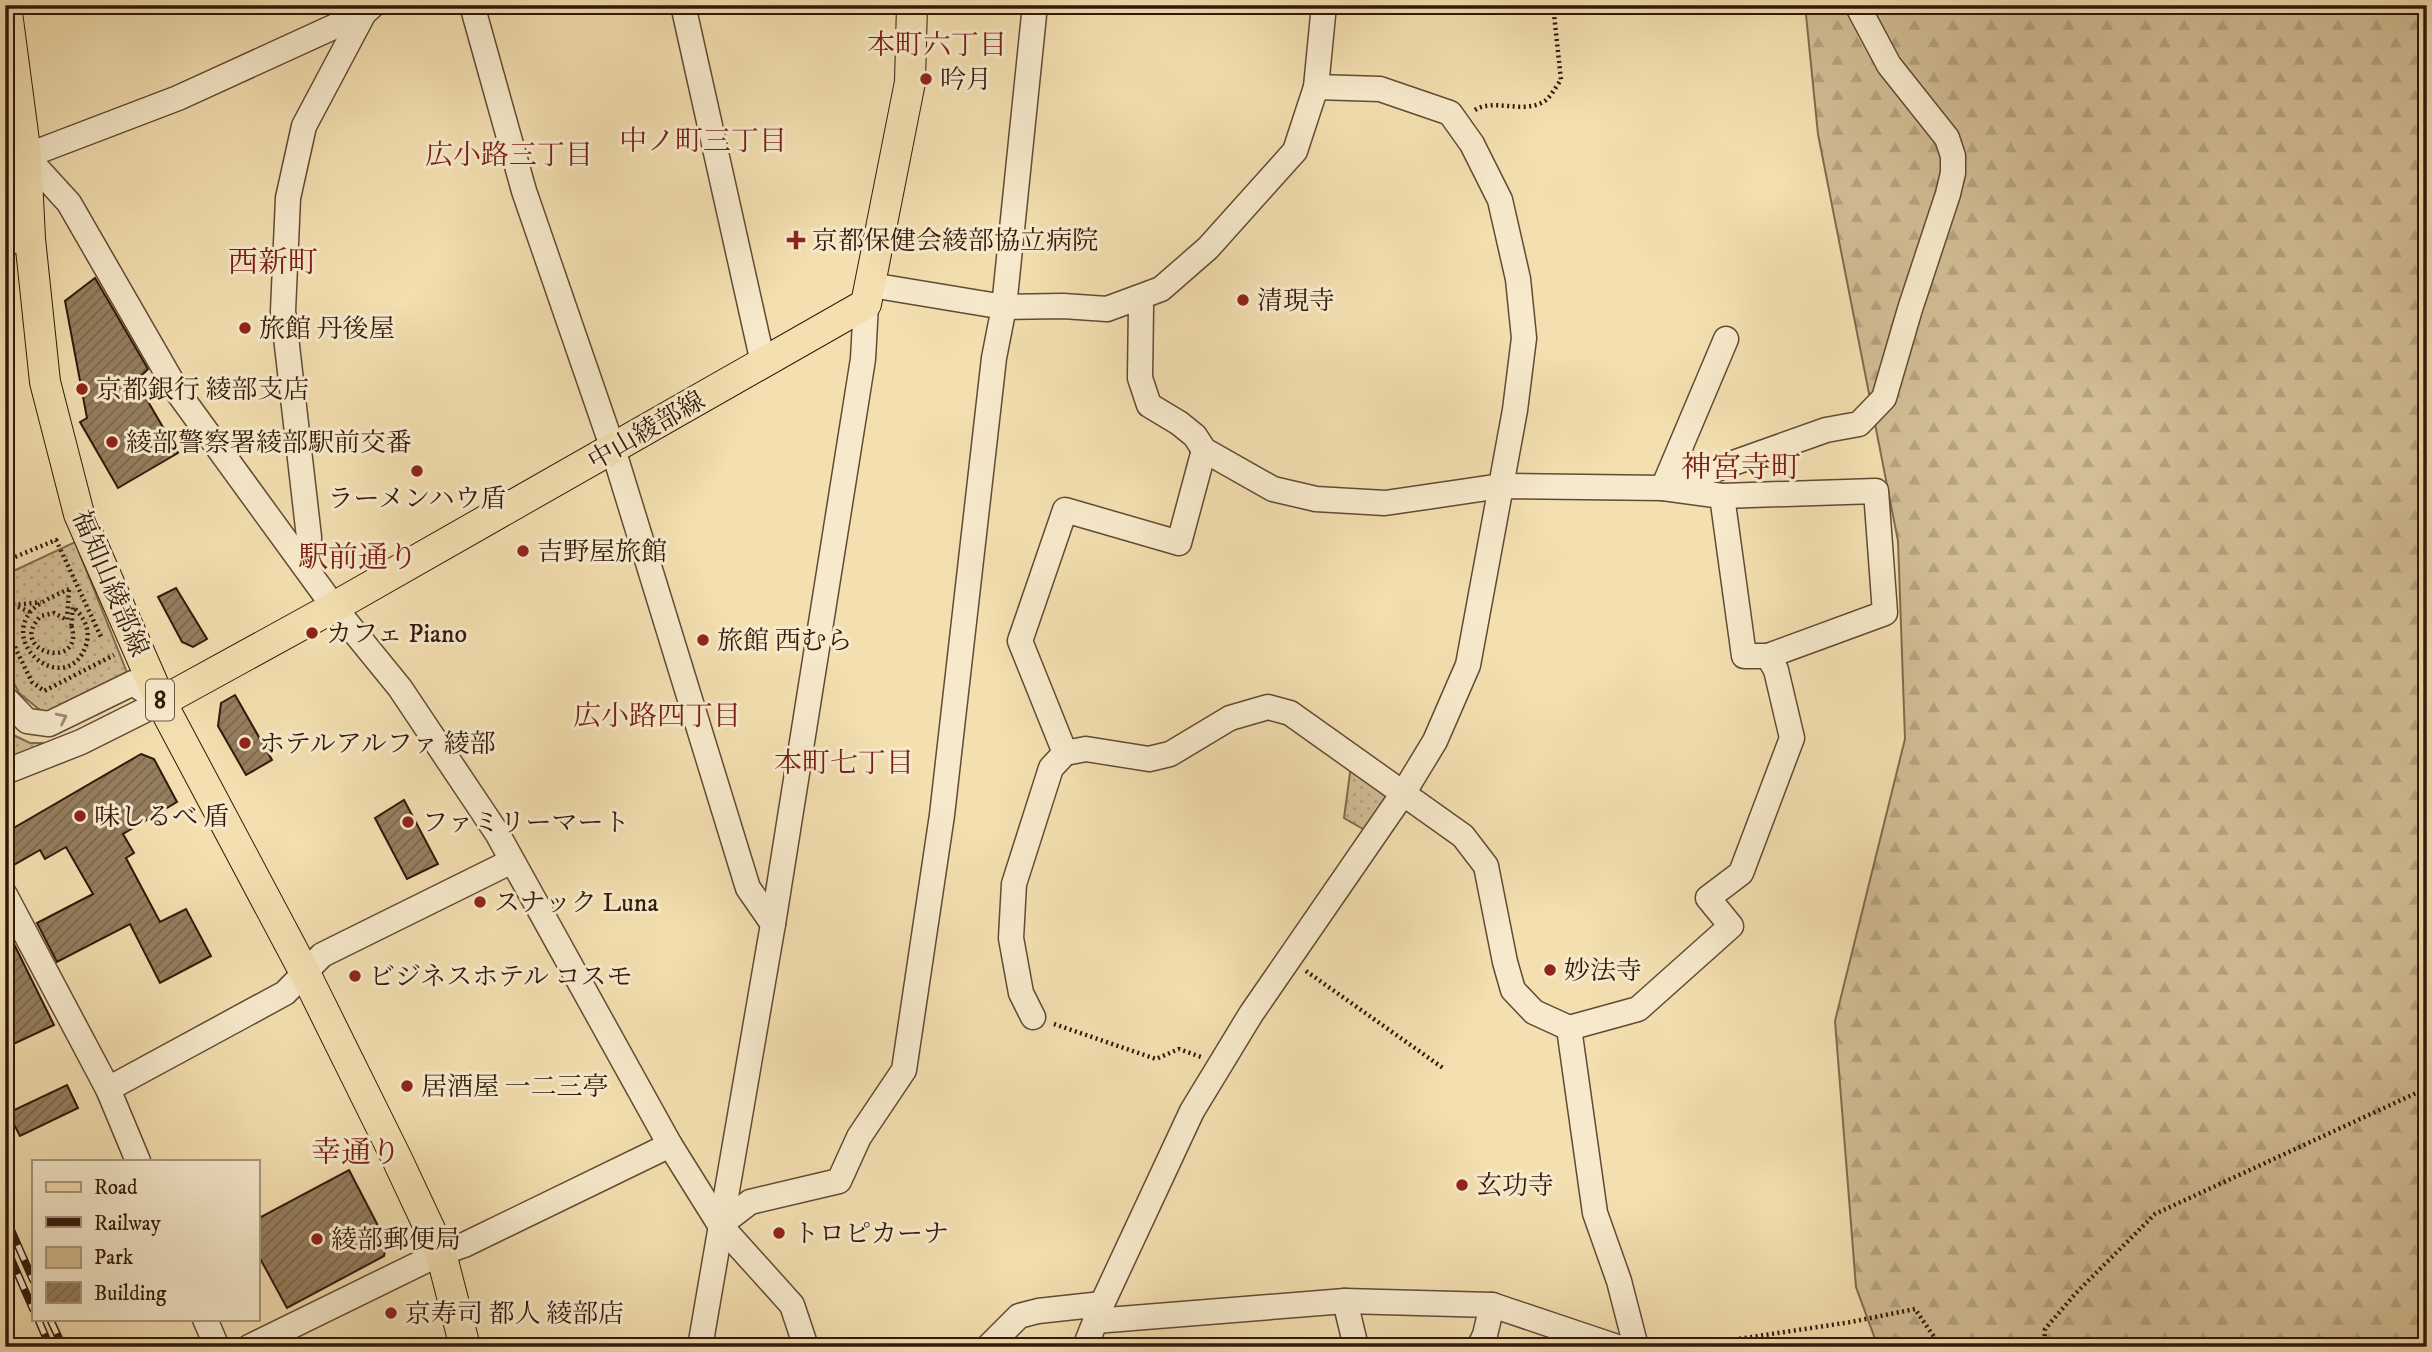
<svg xmlns="http://www.w3.org/2000/svg" width="2432" height="1352" font-family="'IM FELL DW Pica','Noto Serif JP',serif">
	<defs>
		<pattern id="green-dots" width="8" height="8" patternUnits="userSpaceOnUse" patternTransform="scale(1.75)"><rect width="8" height="8" fill="#d2bd94"/><path d="M2 2h.1M6 6h.1" fill="none" stroke="#b5a27e" stroke-width="1.8" stroke-linecap="round"/></pattern>
		<pattern id="forest-firs" width="22" height="20" patternUnits="userSpaceOnUse" patternTransform="scale(1.75)"><rect width="22" height="20" fill="#d2bd94"/><path d="M5 1l3.5 6h-7zM16 11l3.5 6h-7z" fill="#b5a27e"/></pattern>
		<pattern id="building-hatch" width="6" height="6" patternUnits="userSpaceOnUse" patternTransform="scale(1.75)"><rect width="6" height="6" fill="#967f60"/><path d="M-1 1l2-2M0 6l6-6M5 7l2-2" fill="none" stroke="#7b674d"/></pattern>
	</defs>
	<rect width="100%" height="100%" fill="#f3dfb0"/>
	<filter id="stains"><feTurbulence type="fractalNoise" baseFrequency=".00286" numOctaves="4"/><feColorMatrix values="0 0 0 0 .2 0 0 0 0 .09 0 0 0 0 .02 0 0 0 .5 -.17"/></filter>
	<radialGradient id="worn" r=".72"><stop offset=".6" stop-color="#630" stop-opacity="0"/><stop offset="1" stop-color="#630" stop-opacity=".3"/></radialGradient>
	<g fill="url(#green-dots)" stroke="#826a4f" stroke-width="2">
		<polygon points="75,542 128,675 45,714 19,693 5,665 5,575"/>
		<polygon points="5,731 30,743 44,743 5,762"/>
		<polygon points="1352,758 1404,792 1375,836 1344,818"/>
	</g>
	<polygon fill="url(#forest-firs)" stroke="#826a4f" stroke-width="2" points="1805,5 2427,5 2427,1347 1878,1347 1856,1287 1835,1021 1905,739 1898,541 1818,134"/>
	<g fill="url(#building-hatch)" stroke="#31180a" stroke-width="2">
		<polygon points="95,278 148,369 136,381 178,453 118,488 80,422 87,418 65,301"/>
		<polygon points="176,588 207,639 193,647 182,642 158,597"/>
		<polygon points="235,695 272,760 246,775 218,726 221,703"/>
		<polygon points="141,754 154,759 177,802 123,834 134,853 126,858 160,922 186,909 211,956 160,983 130,924 57,962 37,923 93,894 66,847 45,859 40,850 5,870 5,833"/>
		<polygon points="404,800 438,864 407,879 375,818"/>
		<polygon points="5,944 14,944 54,1025 5,1048"/>
		<polygon points="67,1085 78,1108 20,1136 8,1113"/>
		<polygon points="349,1170 387,1243 384,1256 287,1308 257,1253 257,1219"/>
	</g>
	<g fill="none" stroke-linecap="round" stroke-linejoin="round">
		<g stroke="#624a34" stroke-width="27">
			<g id="minor">
				<polyline points="373,5 364,13 178,98 26,156 69,203 179,394 334,607 400,688 497,833 670,1145 720,1225 792,1305 806,1347"/>
				<polyline points="472,5 524,191 613,449 748,888 773,924"/>
				<polyline points="683,5 763,363"/>
				<polyline points="5,242 30,239"/>
				<polyline points="871,285 1004,307 1063,306 1107,309 1161,289 1208,248 1295,151 1316,87 1324,5"/>
				<polyline points="1138,298 1141,306 1140,378 1149,405 1179,423 1195,436 1204,450 1273,489 1316,499 1385,503 1501,486 1663,488 1826,430 1859,424 1884,398 1910,309 1948,194 1953,173 1953,156 1947,138 1889,65 1857,5"/>
				<polyline points="1722,496 1876,491 1885,613 1768,656"/>
				<polyline points="308,569 309,537 283,311 288,198 304,126 364,13"/>
				<polyline points="5,698 27,721 49,724 133,683 161,702 81,742 5,772"/>
				<polyline points="1065,753 1020,641 1065,510 1179,543 1204,450"/>
				<polyline points="5,895 108,1089 138,1161"/>
				<polyline points="1033,1017 1021,993 1011,938 1014,884 1051,768 1065,753 1086,749 1149,759 1170,754 1230,718 1268,707 1290,713 1463,836 1486,866 1505,962 1513,990 1534,1012 1569,1028 1638,1009 1731,926 1708,898 1741,873 1792,738 1776,670 1768,656 1744,656 1722,496 1663,488 1726,339"/>
				<polyline points="1569,1028 1595,1213 1619,1281 1636,1347"/>
				<polyline points="108,1089 285,993 322,955 512,861"/>
				<polyline points="720,1225 750,1202 839,1181 859,1137 904,1070 942,815 994,358 1004,307 1035,5"/>
				<polyline points="1345,1301 1356,1347"/>
				<polyline points="205,1319 217,1347"/>
				<polyline points="1095,1321 1345,1301 1492,1305 1617,1347"/>
				<polyline points="249,1347 441,1253 464,1245 670,1145"/>
				<polyline points="700,1347 773,924 863,359 866,304"/>
				<polyline points="988,1347 1019,1316 1038,1311 1102,1304"/>
				<polyline points="1085,1347 1102,1304 1192,1111 1251,1014 1404,792 1435,741 1468,665 1515,410 1524,338 1518,279 1500,200 1472,144 1450,113 1380,89 1316,87"/>
				<polyline points="1479,1347 1485,1335 1492,1305"/>
			</g>
		</g>
		<g stroke="#31180a" stroke-width="32">
			<g id="major">
				<polyline points="6,5 26,156 30,239 45,382 79,514 161,702 305,973 397,1159 441,1253 465,1347"/>
				<polyline points="161,702 334,607 866,304 910,82 912,5"/>
			</g>
		</g>
		<g stroke="#31180a" stroke-width="4.5" stroke-dasharray="2 3.5" stroke-linecap="butt">
			<path d="M1475,110C1494,98 1522,114 1543,102C1550,99 1556,86 1561,80L1553,5"/>
			<polyline points="5,561 56,540 102,639"/>
			<path d="M69,589C56,595 41,601 31,611C0,649 69,697 86,645C91,630 84,617 73,607L71,627"/>
			<path d="M69,590L67,620L54,613L41,616C4,653 87,672 71,625"/>
			<polyline points="30,612 14,605 41,602"/>
			<polyline points="5,627 32,682 44,691 114,655"/>
			<polyline points="1306,971 1443,1068"/>
			<polyline points="1054,1024 1156,1059 1179,1049 1201,1057"/>
			<polyline points="1685,1347 1851,1322 1915,1309 1941,1347"/>
			<polyline points="2044,1347 2045,1329 2076,1293 2155,1214 2427,1088"/>
		</g>
		<use href="#minor" stroke="#f7eacc" stroke-width="24"/>
		<use href="#major" stroke="#f3dfb0" stroke-width="30"/>
		<g stroke="#31180a" stroke-width="8">
			<g id="rail">
				<polyline points="5,1216 33,1280"/>
				<polyline points="5,1245 33,1309"/>
				<polyline points="38,1319 50,1347"/>
				<polyline points="50,1319 63,1347"/>
				<polyline points="5,1331 12,1347"/>
			</g>
		</g>
		<use href="#rail" stroke="#f7eacc" stroke-width="5" stroke-dasharray="16" stroke-linecap="butt"/>
	</g>
	<defs><path id="oneway-chevron" d="M-2-3.5L2.5 0L-2 3.5" fill="none" stroke-width="1.6" stroke-linecap="round" stroke-linejoin="round" transform="scale(1.75)"/></defs>
	<use stroke="#9e8c75" href="#oneway-chevron" transform="translate(62 718) rotate(-26)"/>
	<g fill="#8f2418" stroke="#f7eacc" stroke-width="2.5">
		<circle cx="926" cy="79" r="7"/>
		<path d="M792.5 229.5h7v7h7v7h-7v7h-7v-7h-7v-7h7z"/>
		<circle cx="1243" cy="300" r="7"/>
		<circle cx="245" cy="328" r="7"/>
		<circle cx="82" cy="389" r="7"/>
		<circle cx="112" cy="442" r="7"/>
		<circle cx="417" cy="471" r="7"/>
		<circle cx="523" cy="551" r="7"/>
		<circle cx="312" cy="633" r="7"/>
		<circle cx="703" cy="640" r="7"/>
		<circle cx="245" cy="743" r="7"/>
		<circle cx="80" cy="816" r="7"/>
		<circle cx="408" cy="822" r="7"/>
		<circle cx="480" cy="902" r="7"/>
		<circle cx="1550" cy="970" r="7"/>
		<circle cx="355" cy="976" r="7"/>
		<circle cx="407" cy="1086" r="7"/>
		<circle cx="1462" cy="1185" r="7"/>
		<circle cx="779" cy="1233" r="7"/>
		<circle cx="317" cy="1239" r="7"/>
		<circle cx="391" cy="1313" r="7"/>
	</g>
	<g text-anchor="middle" stroke-width="6" stroke-linejoin="round" paint-order="stroke">
		<rect fill="#f7eacc" stroke="#6c5744" stroke-width="2" x="146" y="679.5" width="28" height="41" rx="5"/>
		<g font-size="24" font-weight="bold" fill="#31180a">
			<text x="160" y="708">8</text>
		</g>
		<g font-size="26" fill="#31180a" stroke="#f7eacc" text-anchor="start">
			<text x="940" y="88">吟月</text>
			<text x="812" y="249">京都保健会綾部協立病院</text>
			<text x="1257" y="309">清現寺</text>
			<text x="259" y="337">旅館 丹後屋</text>
			<text x="96" y="398">京都銀行 綾部支店</text>
			<text x="126" y="451">綾部警察署綾部駅前交番</text>
			<text x="417" y="507" text-anchor="middle">ラーメンハウ盾</text>
			<text x="537" y="560">吉野屋旅館</text>
			<text x="326" y="642">カフェ Piano</text>
			<text x="717" y="649">旅館 西むら</text>
			<text x="259" y="752">ホテルアルファ 綾部</text>
			<text x="94" y="825">味しるべ 盾</text>
			<text x="422" y="831">ファミリーマート</text>
			<text x="494" y="911">スナック Luna</text>
			<text x="1564" y="979">妙法寺</text>
			<text x="369" y="985">ビジネスホテル コスモ</text>
			<text x="421" y="1095">居酒屋 一二三亭</text>
			<text x="1476" y="1194">玄功寺</text>
			<text x="793" y="1242">トロピカーナ</text>
			<text x="331" y="1248">綾部郵便局</text>
			<text x="405" y="1322">京寿司 都人 綾部店</text>
		</g>
		<g font-size="26" fill="#31180a" stroke="#f7eacc">
			<text transform="translate(646 430) rotate(-30)" y="9">中山綾部線</text>
			<text transform="translate(111 583) rotate(67)" y="9">福知山綾部線</text>
		</g>
		<g font-size="28" fill="#7a1f14" stroke="#f7eacc">
			<text x="937" y="54">本町六丁目</text>
			<text x="703" y="150">中ノ町三丁目</text>
			<text x="509" y="164">広小路三丁目</text>
			<text x="657" y="725">広小路四丁目</text>
			<text x="844" y="772">本町七丁目</text>
		</g>
		<g font-size="30" fill="#7a1f14" stroke="#f7eacc">
			<text x="273" y="272">西新町</text>
			<text x="1741" y="477">神宮寺町</text>
			<text x="358" y="567">駅前通り</text>
			<text x="356" y="1162">幸通り</text>
		</g>
	</g>
	<rect width="2432" height="1352" fill="none" stroke="#f3dfb0" stroke-width="28"/>
	<rect x="7" y="7" width="2418" height="1338" fill="none" stroke="#31180a" stroke-width="3.5"/>
	<rect x="14" y="14" width="2404" height="1324" fill="none" stroke="#31180a" stroke-width="2"/>
	<rect x="32" y="1160" width="228" height="161" fill="#f7eacc" stroke="#a8967e" stroke-width="2"/>
	<rect x="46" y="1182" width="35" height="10" fill="#f3dfb0" stroke="#a8967e" stroke-width="2"/>
	<text x="94" y="1194" font-size="21" fill="#31180a">Road</text>
	<rect x="46" y="1217" width="35" height="10" fill="#31180a" stroke="#a8967e" stroke-width="2"/>
	<text x="94" y="1230" font-size="21" fill="#31180a">Railway</text>
	<rect x="46" y="1247" width="35" height="21" fill="#d2bd94" stroke="#a8967e" stroke-width="2"/>
	<text x="94" y="1264" font-size="21" fill="#31180a">Park</text>
	<rect x="46" y="1282" width="35" height="21" fill="url(#building-hatch)" stroke="#a8967e" stroke-width="2"/>
	<text x="94" y="1300" font-size="21" fill="#31180a">Building</text>
	<rect width="100%" height="100%" filter="url(#stains)"/>
	<rect width="100%" height="100%" fill="url(#worn)"/>
</svg>
